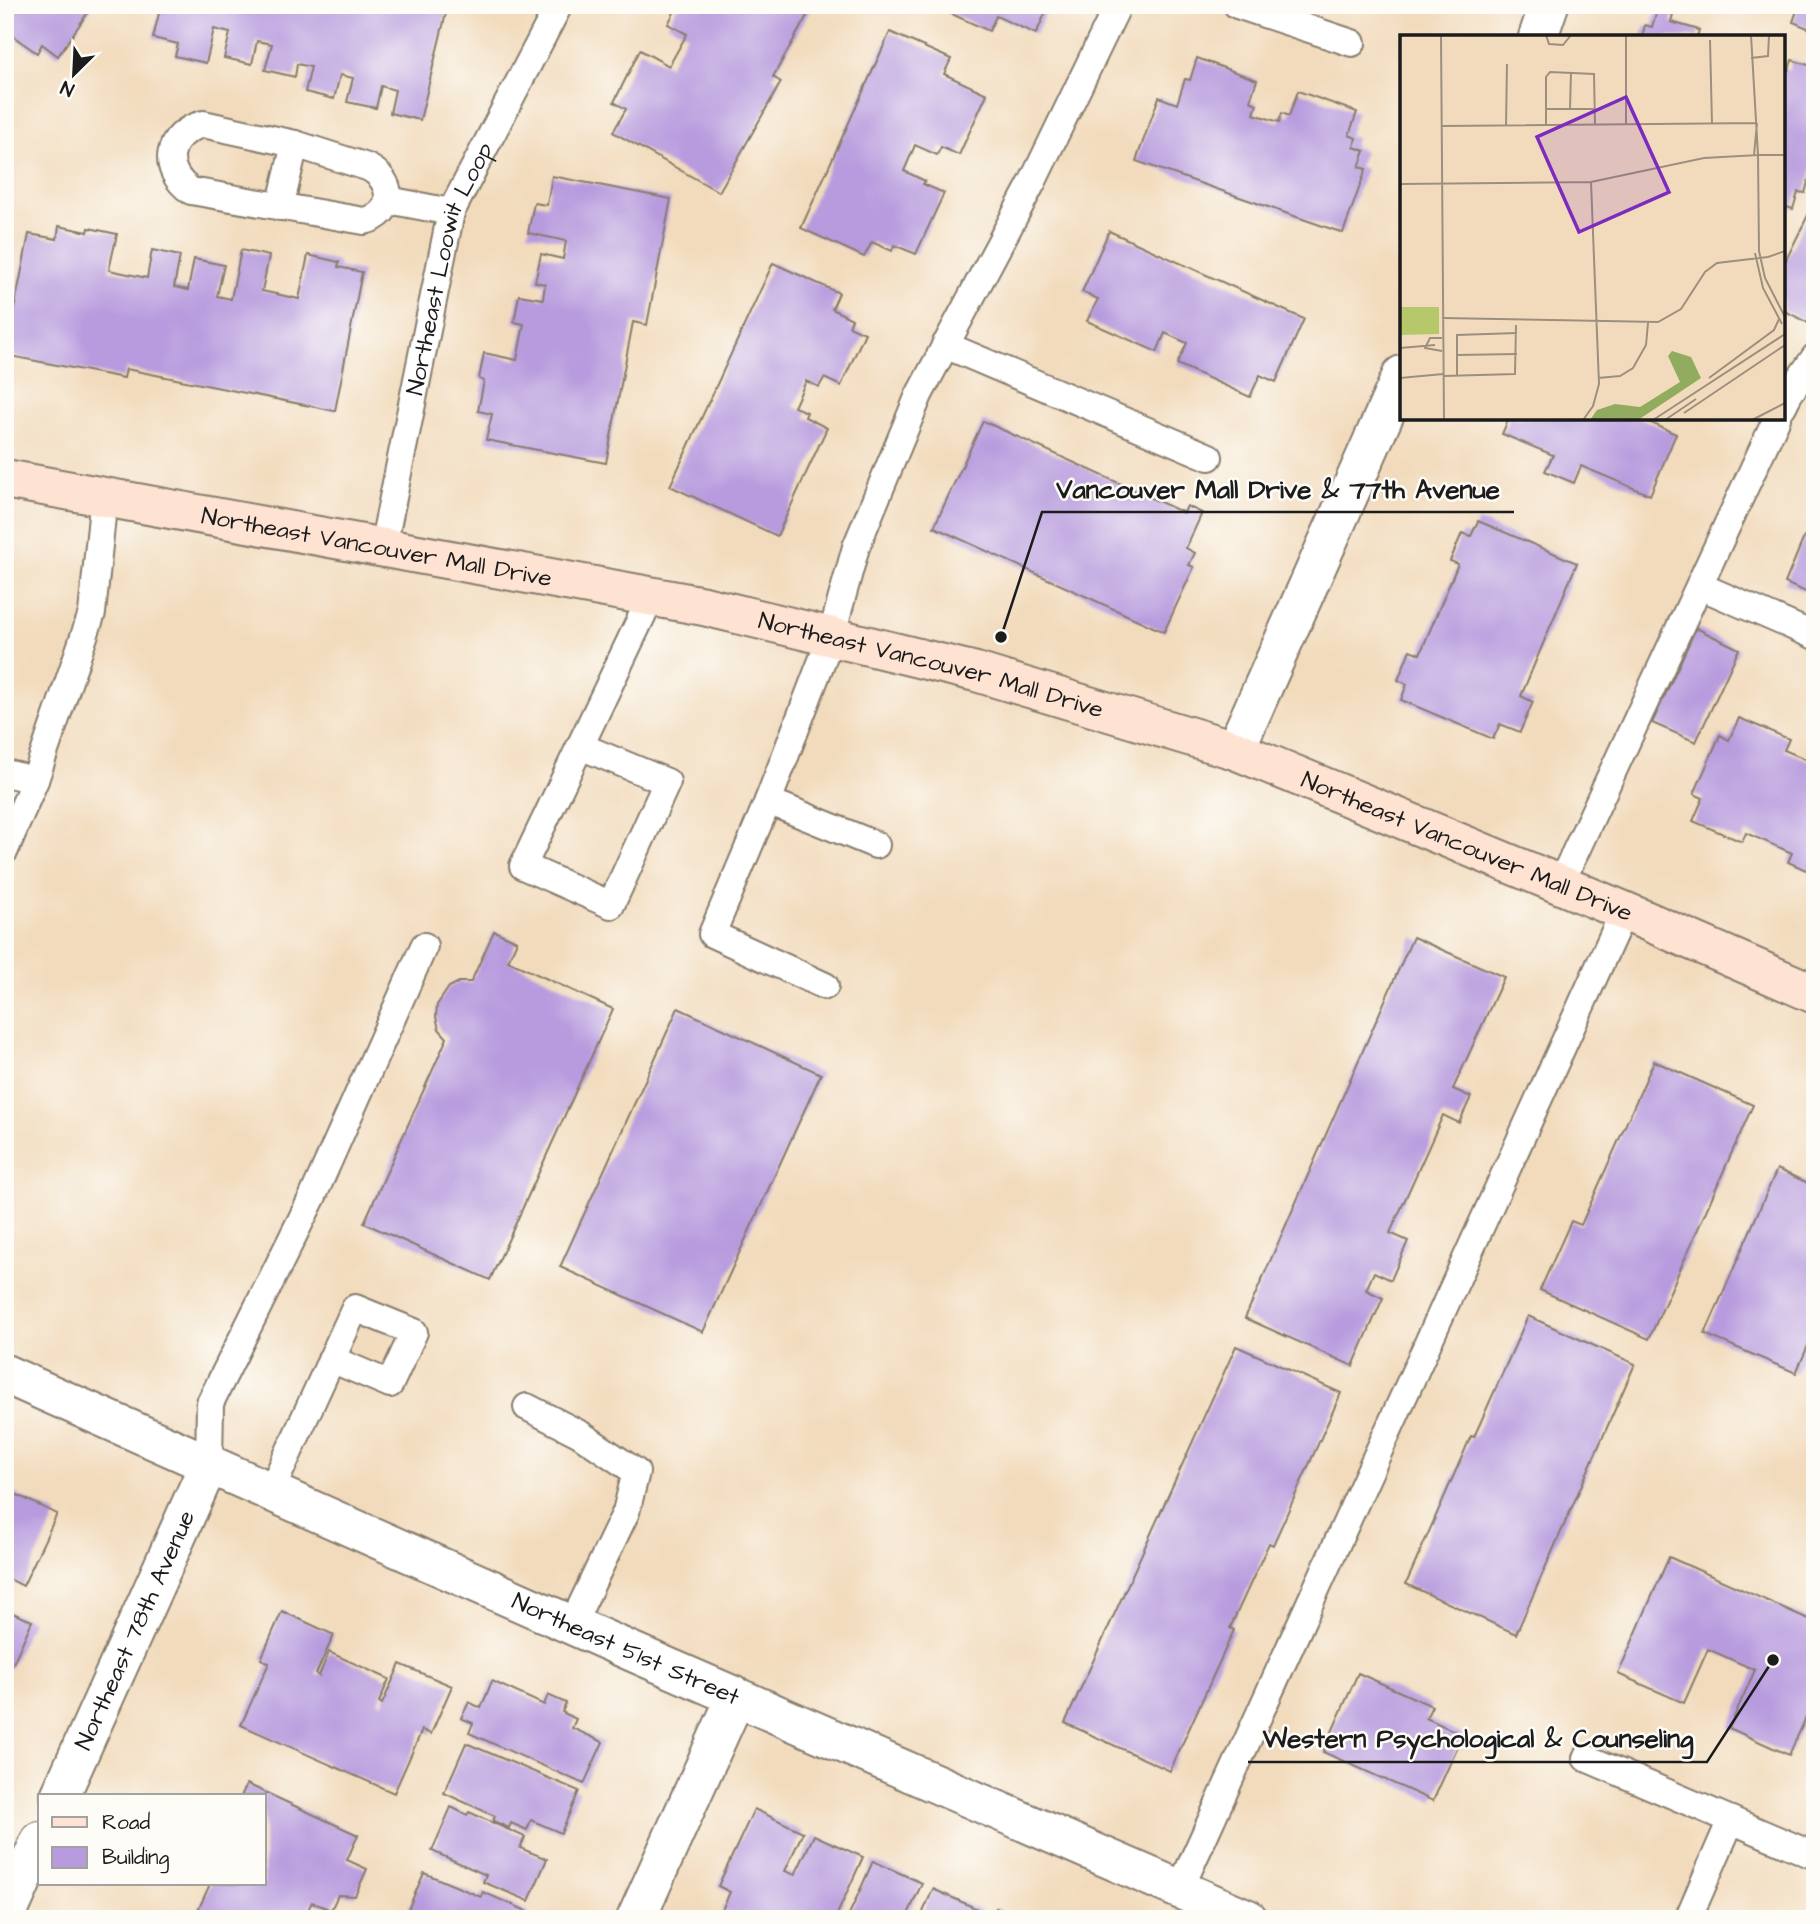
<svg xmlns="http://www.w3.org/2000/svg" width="1820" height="1924" font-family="'Architects Daughter',sans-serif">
	<rect width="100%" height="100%" fill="#fdfcf7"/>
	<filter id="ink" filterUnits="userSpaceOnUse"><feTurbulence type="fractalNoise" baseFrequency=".0143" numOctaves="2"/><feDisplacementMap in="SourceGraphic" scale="14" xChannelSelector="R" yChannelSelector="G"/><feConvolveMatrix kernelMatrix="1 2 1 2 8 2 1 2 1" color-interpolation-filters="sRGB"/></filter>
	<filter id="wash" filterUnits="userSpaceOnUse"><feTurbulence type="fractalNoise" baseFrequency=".00686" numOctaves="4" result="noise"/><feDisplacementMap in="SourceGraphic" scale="28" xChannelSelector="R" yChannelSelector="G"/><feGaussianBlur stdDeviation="1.57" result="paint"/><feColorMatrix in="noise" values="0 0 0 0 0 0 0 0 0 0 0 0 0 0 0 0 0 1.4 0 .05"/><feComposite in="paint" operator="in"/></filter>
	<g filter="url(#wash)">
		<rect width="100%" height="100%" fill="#f2dbbd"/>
		<g id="blocks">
			<g fill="#b79bde">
				<polygon points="5,5 93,5 58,56 42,44 37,53 7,32"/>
				<polygon points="161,5 448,5 420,120 390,113 395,90 381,86 376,108 347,102 353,78 340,75 334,99 305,92 311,67 297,64 295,77 265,70 272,44 257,41 252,64 224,58 230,33 214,29 206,63 175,56 178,44 153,38"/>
				<polygon points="678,5 696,5 701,8 703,5 813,5 773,77 781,82 719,192 613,132 626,109 614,102 640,50 669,66 687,34 668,24"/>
				<polygon points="932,5 1049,5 1036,34 996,16 989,31"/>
				<polygon points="1799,5 1815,5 1815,31 1793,22"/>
				<polygon points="1657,10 1673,14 1671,22 1699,30 1697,37 1642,37 1645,25 1652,27"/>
				<polygon points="890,32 951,59 944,74 987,94 959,155 941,147 937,155 915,145 904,171 925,181 923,184 944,193 916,254 894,245 892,251 872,242 864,257 801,228"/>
				<polygon points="1197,58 1257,80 1250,101 1257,104 1254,114 1279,122 1282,113 1289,116 1298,91 1357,112 1349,135 1356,138 1354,147 1365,151 1359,167 1366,169 1343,233 1136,161 1159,97 1177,104 1185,79 1190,80"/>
				<polygon points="1792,60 1815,67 1815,158 1805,193 1798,192 1793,209 1783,206 1783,68 1789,70"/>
				<polygon points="552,176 671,199 647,325 633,322 606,463 486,440 492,414 478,411 484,381 479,379 484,353 517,360 524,324 514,322 519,295 543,299 545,284 535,282 541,254 563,259 566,241 528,233 534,203 547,205"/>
				<polygon points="1810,211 1815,213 1815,309 1808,323 1783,310 1783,266"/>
				<polygon points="59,226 88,232 89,228 117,234 109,270 147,278 152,250 180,256 174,287 188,290 194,259 224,265 217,296 231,299 241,250 269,256 262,291 299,299 308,255 339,262 338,267 362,272 335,411 126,369 124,378 5,355 5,325 7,314 13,315 29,234 57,239"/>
				<polygon points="1109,231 1304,319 1276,382 1260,375 1250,397 1177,364 1187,343 1165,333 1157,352 1087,321 1098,299 1082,292"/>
				<polygon points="773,263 839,293 832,309 852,319 849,326 865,333 841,386 824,378 819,387 806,381 794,407 807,412 805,417 827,428 777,536 670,486"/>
				<polygon points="1509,418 1640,418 1676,434 1650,495 1581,466 1574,483 1545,471 1553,455 1502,434"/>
				<polygon points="983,421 1184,513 1187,506 1202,513 1186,548 1195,553 1189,565 1194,567 1164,632 934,527"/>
				<polygon points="1478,521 1577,563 1521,696 1533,702 1520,732 1500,724 1493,739 1401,700 1407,684 1398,680 1410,650 1420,654 1458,564 1450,561 1462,533 1471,536"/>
				<polygon points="1804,537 1815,542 1815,596 1785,583"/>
				<polygon points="1696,628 1739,649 1696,742 1652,723"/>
				<polygon points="1739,718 1789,739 1784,750 1815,763 1815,874 1788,862 1792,853 1746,833 1742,842 1693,821 1703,798 1694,794 1720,735 1729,740"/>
				<polygon points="494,931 517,941 508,961 613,1009 490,1280 364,1223 447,1038 439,1029 436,1017 437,1005 449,987 459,982 471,982"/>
				<polygon points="1413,937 1504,977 1453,1089 1471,1097 1459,1123 1443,1115 1390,1233 1408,1241 1391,1280 1374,1272 1366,1290 1383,1298 1353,1366 1245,1318"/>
				<polygon points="678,1008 821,1074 703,1332 560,1267"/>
				<polygon points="1654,1061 1753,1105 1649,1339 1540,1290 1571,1221 1581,1225"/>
				<polygon points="1777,1169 1815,1186 1815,1330 1796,1373 1705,1334"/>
				<polygon points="1528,1316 1635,1364 1516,1634 1406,1584 1471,1436 1474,1437"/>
				<polygon points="1236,1346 1341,1393 1273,1545 1269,1543 1230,1628 1234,1630 1170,1771 1065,1723"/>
				<polygon points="5,1489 57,1514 23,1586 5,1577"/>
				<polygon points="1669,1557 1815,1622 1815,1698 1789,1755 1729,1728 1755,1670 1708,1649 1684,1703 1618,1674"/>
				<polygon points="5,1610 32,1621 11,1668 5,1665"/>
				<polygon points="282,1611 334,1635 316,1674 319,1676 329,1652 389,1679 379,1702 382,1704 400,1664 452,1686 431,1734 422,1730 394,1793 241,1725 269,1663 261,1659"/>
				<polygon points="1358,1673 1432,1706 1426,1718 1463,1735 1433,1801 1323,1752"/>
				<polygon points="492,1681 544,1705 548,1695 566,1703 562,1712 576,1719 572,1728 603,1742 584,1784 469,1733 473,1723 461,1718 469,1702 481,1708"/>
				<polygon points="466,1743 579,1791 561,1833 531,1820 527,1830 511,1823 509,1828 493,1821 495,1816 444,1793"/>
				<polygon points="247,1784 358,1835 347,1860 367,1869 355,1896 338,1895 331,1910 312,1902 303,1919 194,1919 210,1884 264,1884 264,1796 241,1796"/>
				<polygon points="451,1807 467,1815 469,1812 525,1837 520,1848 547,1859 529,1901 483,1882 486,1875 432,1851"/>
				<polygon points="754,1809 803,1832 785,1871 795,1875 814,1835 863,1857 835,1919 740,1919 722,1910 730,1892 718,1886"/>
				<polygon points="873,1861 922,1883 906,1919 847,1919"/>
				<polygon points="424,1873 481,1897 483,1892 529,1912 526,1919 411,1919 405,1916"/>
				<polygon points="933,1889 982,1911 978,1919 920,1919"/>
				<polygon points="996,1908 1019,1919 992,1919"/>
			</g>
		</g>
	</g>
	<g filter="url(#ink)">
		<use href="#blocks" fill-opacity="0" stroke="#877c6c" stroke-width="2"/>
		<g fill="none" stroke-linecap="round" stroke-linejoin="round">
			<g stroke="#877c6c" stroke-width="30">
				<g id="service">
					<polyline points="1237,5 1352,43"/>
					<path d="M203,124L295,144L367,167C395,180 396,214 364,221L191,191C160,169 166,134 203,124Z"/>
					<polyline points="388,200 451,212"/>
					<polyline points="280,207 295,144"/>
					<polyline points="945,345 1209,457"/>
					<polyline points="1783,406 1789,394 1815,357"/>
					<path id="s1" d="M383,547L451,212L559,5"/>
					<polyline points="1700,586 1815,636"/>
					<polyline points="580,746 667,782 611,905 523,866 651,597"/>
					<polyline points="5,773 35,780 92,613 104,497"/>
					<polyline points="768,801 876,845"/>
					<polyline points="5,850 35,780"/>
					<polyline points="1560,885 1777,418"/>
					<polyline points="825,986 712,934 768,801 831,637 856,547 919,395 1032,183 1118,5"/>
					<polyline points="527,1407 580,1434 636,1472 626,1512 572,1625"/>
					<polyline points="209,1464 210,1403 313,1196 424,946"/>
					<path d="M271,1491C299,1430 327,1369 355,1308L414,1332L390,1384L331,1359"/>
					<polyline points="1586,1758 1815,1856"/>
					<polyline points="1180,1889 1624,911"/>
					<polyline points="1688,1919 1731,1820"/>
				</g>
			</g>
			<g stroke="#877c6c" stroke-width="42">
				<g id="minor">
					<path id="s2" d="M60,1796L209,1464"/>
					<polyline points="5,1919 40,1841"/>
					<polyline points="636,1919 736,1697"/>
				</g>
			</g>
			<g stroke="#877c6c" stroke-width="42">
				<g id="tertiary">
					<polyline points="1538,37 1549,5"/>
					<polyline points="1235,750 1402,375"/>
					<path id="s3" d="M5,1374L635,1653L1248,1919"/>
				</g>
			</g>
			<g stroke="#877c6c" stroke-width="42">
				<g id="secondary">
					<path id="s4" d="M5,479L704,606L976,672L1235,750L1624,911L1815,994"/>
				</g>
			</g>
			<use href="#service" stroke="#fff" stroke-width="26"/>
			<use href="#minor" stroke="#fff" stroke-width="38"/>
			<use href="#tertiary" stroke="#fff" stroke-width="38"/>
			<use href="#secondary" stroke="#fee3d2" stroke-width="38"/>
		</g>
	</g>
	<g text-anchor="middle" stroke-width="5" stroke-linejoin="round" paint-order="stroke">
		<g font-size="24" fill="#1c1c1c" stroke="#fdfcf7">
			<text dy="8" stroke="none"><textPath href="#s1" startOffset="287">Northeast Loowit Loop</textPath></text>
			<text dy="8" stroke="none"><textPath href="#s4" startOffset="378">Northeast Vancouver Mall Drive</textPath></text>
			<text dy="8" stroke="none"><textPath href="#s4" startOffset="945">Northeast Vancouver Mall Drive</textPath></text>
			<text dy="8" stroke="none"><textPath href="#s4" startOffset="1512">Northeast Vancouver Mall Drive</textPath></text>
			<text dy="8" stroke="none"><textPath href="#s2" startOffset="182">Northeast 78th Avenue</textPath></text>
			<text dy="8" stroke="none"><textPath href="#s3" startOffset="679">Northeast 51st Street</textPath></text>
		</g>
	</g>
	<g transform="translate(1400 35)">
		<rect width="385" height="385" fill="#f2dbbd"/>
		<path d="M272,316L291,322L301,343L238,385H190L197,375L215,369L240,372L280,347L268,321Z" fill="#91ac5f"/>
		<path d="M0,272H39V299L0,300Z" fill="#b7c86b"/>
		<path fill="none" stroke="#9c8f7d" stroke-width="2" d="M41,0L44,385M146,0L149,9L163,10L171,0M351,0L358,120H384M310,5L312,89M351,23L368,21L369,0M146,74H195M170,74L171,37M146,90V42L150,37L194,39L195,90M226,90V0M41,91L357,88M106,91L107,29M385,118V166M354,120L357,88M0,149L191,147L304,123L358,120L359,216L365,243L385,282M355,218L363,253L382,289M42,283L258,287L281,274L305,237L317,228L368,222L385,216M42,303H30L25,313L42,316M0,313L35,310M57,320L117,319M43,341L115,339L116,290M57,341V300L117,298M0,343L43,339M198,343L220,341L233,333L246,310L248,288M309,343L374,295L379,284M284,378L385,310M183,385L193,371L199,349L191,147M253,385L385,299M265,385L296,364M352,385L385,368"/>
		<path fill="#7b2cbf" fill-opacity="0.15" stroke="#7b2cbf" stroke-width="3.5" d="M226,62L269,157L179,197L137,102Z"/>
		<rect width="385" height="385" fill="none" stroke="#1c1c1c" stroke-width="3.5"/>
	</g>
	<path fill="none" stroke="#1c1c1c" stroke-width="2.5" d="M1001 637L1042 512H1514M1773 1660L1707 1762H1248"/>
	<g fill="#1c1c1c" stroke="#fdfcf7" stroke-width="2.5">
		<circle cx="1001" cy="637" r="7"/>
		<circle cx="1773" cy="1660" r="7"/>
	</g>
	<g font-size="26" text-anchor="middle" font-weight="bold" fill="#1c1c1c" stroke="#fdfcf7" stroke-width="5" stroke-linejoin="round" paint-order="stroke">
		<text x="1278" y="498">Vancouver Mall Drive &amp; 77th Avenue</text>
		<text x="1478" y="1747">Western Psychological &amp; Counseling</text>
	</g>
	<rect width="1820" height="1924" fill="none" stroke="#fdfcf7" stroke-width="28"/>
	<rect x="38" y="1794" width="228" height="91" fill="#fdfcf7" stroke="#a3a29f" stroke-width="2"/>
	<rect x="52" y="1817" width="35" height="10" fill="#fee3d2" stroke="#a3a29f" stroke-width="2"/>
	<text x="102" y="1829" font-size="21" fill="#1c1c1c">Road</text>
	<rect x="52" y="1847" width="35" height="21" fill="#b79bde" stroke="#a3a29f" stroke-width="2"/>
	<text x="102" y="1864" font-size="21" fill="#1c1c1c">Building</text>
	<g transform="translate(74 74) rotate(204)" stroke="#fdfcf7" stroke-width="5" paint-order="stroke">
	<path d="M0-5L12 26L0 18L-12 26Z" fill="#1c1c1c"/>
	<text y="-10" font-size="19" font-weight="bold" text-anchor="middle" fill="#1c1c1c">N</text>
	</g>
</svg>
